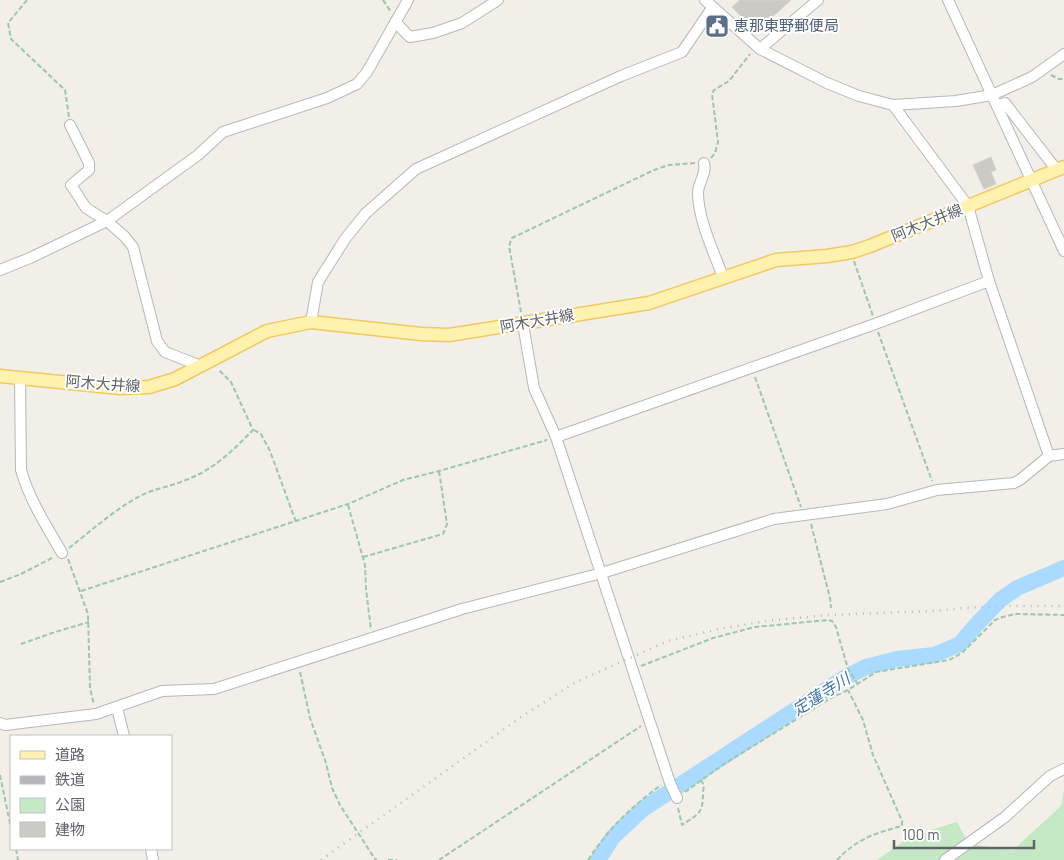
<svg xmlns="http://www.w3.org/2000/svg" width="1064" height="860" font-family="Barlow,'Noto Sans JP',sans-serif">
	<rect width="100%" height="100%" fill="#f1efe8"/>
	<polygon fill="#c5e8c5" points="1064,790 1064,860 877,860 911,836 957,822 969,844 1013,850 1061,806"/>
	<g fill="none" stroke-linecap="round" stroke-linejoin="round">
		<polyline stroke="#aadaff" stroke-width="16" points="598,860 613,837 643,809 844,678 866,667 897,659 934,655 960,644 977,624 1000,600 1017,588 1064,568"/>
	</g>
	<g fill="#cccac5" stroke="#d6d1c6">
		<polygon points="740,0 791,0 756,32 732,7"/>
		<polygon points="991,157 996,170 991,172 996,184 984,189 973,165"/>
	</g>
	<g fill="none" stroke-linecap="round" stroke-linejoin="round">
		<g stroke="#b5b8bc" stroke-width="12">
			<g id="minor">
				<polyline points="705,0 760,49 827,83 859,96 893,105 956,101 992,95 1032,77 1064,54"/>
				<polyline points="948,0 1064,251"/>
				<polyline points="395,22 410,37 433,33 462,23 498,0"/>
				<polyline points="760,49 818,0"/>
				<polyline points="893,105 968,206 989,281 1049,456"/>
				<polyline points="997,106 1005,103 1056,169"/>
				<polyline points="70,125 89,163 89,170 71,185 86,208 107,221 125,237 133,247 157,341 165,352 201,366"/>
				<path d="M704,163C707,173 698,183 698,193C698,219 714,253 723,277"/>
				<polyline points="0,270 30,258 107,221 198,155 223,132 327,98 357,84 367,72 408,0"/>
				<polyline points="311,322 318,282 345,239 366,213 416,169 621,76 682,52 712,8"/>
				<polyline points="523,324 534,388 556,437 670,783 677,798"/>
				<path d="M20,378L21,470C29,499 47,527 62,553"/>
				<polyline points="556,437 875,324 989,281"/>
				<polyline points="117,708 124,736"/>
				<polyline points="0,723 5,725 96,714 162,691 214,689 462,609 602,573 774,519 887,504 937,490 1014,483 1021,479 1049,456 1064,454"/>
				<polyline points="151,849 153,860"/>
				<polyline points="945,860 1005,817 1050,776 1064,769"/>
			</g>
		</g>
		<g stroke="#f2c960" stroke-width="15">
			<polyline id="major" points="0,376 120,388 149,387 175,379 267,331 311,322 421,334 449,335 649,303 776,260 827,256 852,252 870,246 1064,167"/>
		</g>
		<g stroke="#9cc7a9" stroke-width="2" stroke-dasharray="5 2.5" stroke-linecap="butt">
			<polyline points="27,0 8,23 11,39 65,90 69,117"/>
			<polyline points="383,0 391,12"/>
			<polyline points="1051,75 1059,79 1064,79"/>
			<polyline points="711,158 715,153 718,142 712,94 714,90 729,81 750,54"/>
			<polyline points="854,261 873,316"/>
			<polyline points="521,312 509,246 512,238 654,170 669,165 695,163"/>
			<polyline points="878,332 932,481"/>
			<polyline points="755,377 801,507"/>
			<polyline points="254,430 261,434 270,451 296,522"/>
			<polyline points="348,505 365,565 366,589 371,630"/>
			<polyline points="811,524 830,598 831,608"/>
			<path d="M69,548C92,530 114,510 140,496C153,489 169,487 183,481C214,470 231,452 253,430L231,382L218,369"/>
			<polyline points="363,557 443,534 447,524 439,471"/>
			<polyline points="68,559 88,614 90,688 94,705"/>
			<polyline points="0,582 21,574 54,557"/>
			<polyline points="81,591 348,504 403,480 439,471 547,440"/>
			<polyline points="21,644 55,632 89,622"/>
			<polyline points="641,666 713,638 755,627 828,620 832,621 836,627 848,669 857,683"/>
			<polyline points="300,672 310,718 326,763 332,788 340,805 375,859 377,860"/>
			<polyline points="0,775 11,828"/>
			<polyline points="685,792 724,764 831,698 848,690 876,672 949,660 962,653 995,620 1003,617 1015,614 1064,615"/>
			<path d="M678,808L682,825C700,813 703,813 703,792C704,787 704,785 701,780"/>
			<polyline points="16,849 18,860"/>
			<polyline points="388,860 397,860"/>
			<polyline points="439,860 641,726"/>
			<path d="M588,860C610,827 630,808 661,785"/>
			<path d="M837,860C857,839 875,833 902,826V821L873,755L863,720L848,690"/>
		</g>
		<use href="#minor" stroke="#fff" stroke-width="10"/>
		<use href="#major" stroke="#fff2af" stroke-width="12"/>
		<polyline stroke="#b6b7b8" stroke-width="2.5" stroke-dasharray="1 6" stroke-linecap="butt" points="321,860 524,715 576,682 668,641 719,629 766,621 827,615 934,611 964,608 1008,606 1064,606"/>
	</g>
	<defs>
		<g id="civic-square" transform="scale(1.25)"><rect x="-9" y="-9" width="18" height="18" rx="4" fill="#5c6f8a" stroke="#fff"/><path d="M-.6-6.5H3V-4.5H.6V-3L4-1V1h2V6H-6V1h2V-1L-.6-3ZM-1.2 2.5V6h2.4V2.5Z" fill="#fff"/></g>
	</defs>
	<g fill-rule="evenodd">
		<use href="#civic-square" x="717" y="26"/>
	</g>
	<g text-anchor="middle" stroke-width="4" stroke-linejoin="round" paint-order="stroke">
		<g font-size="15" fill="#4e5e75" stroke="#fff" text-anchor="start">
			<text x="734" y="31">恵那東野郵便局</text>
		</g>
		<g font-size="15" fill="#5f6368" stroke="#fff">
			<text transform="translate(927 223) rotate(-22)" y="5">阿木大井線</text>
			<text transform="translate(537 321) rotate(-10)" y="5">阿木大井線</text>
			<text transform="translate(103 384) rotate(4)" y="5">阿木大井線</text>
		</g>
		<g font-size="16" font-style="italic" fill="#4174aa" stroke="#fff">
			<text transform="translate(821 694) rotate(-32)" y="6">定蓮寺川</text>
		</g>
	</g>
	<rect x="10" y="735" width="162" height="115" fill="#ffffff" stroke="#bfc1c3"/>
	<rect x="20" y="751" width="25" height="8" fill="#fff2af" stroke="#bfc1c3"/>
	<text x="55" y="760" font-size="15" fill="#5f6368">道路</text>
	<rect x="20" y="776" width="25" height="8" fill="#b6b7b8" stroke="#bfc1c3"/>
	<text x="55" y="785" font-size="15" fill="#5f6368">鉄道</text>
	<rect x="20" y="798" width="25" height="15" fill="#c5e8c5" stroke="#bfc1c3"/>
	<text x="55" y="810" font-size="15" fill="#5f6368">公園</text>
	<rect x="20" y="822" width="25" height="15" fill="#cccac5" stroke="#bfc1c3"/>
	<text x="55" y="835" font-size="15" fill="#5f6368">建物</text>
	<path d="M894 840v8h140v-8" fill="none" stroke="#5f6368" stroke-width="2.5"/>
	<text x="902" y="840" font-size="15" fill="#5f6368" stroke="#ffffff" stroke-width="4" paint-order="stroke">100 m</text>
</svg>
